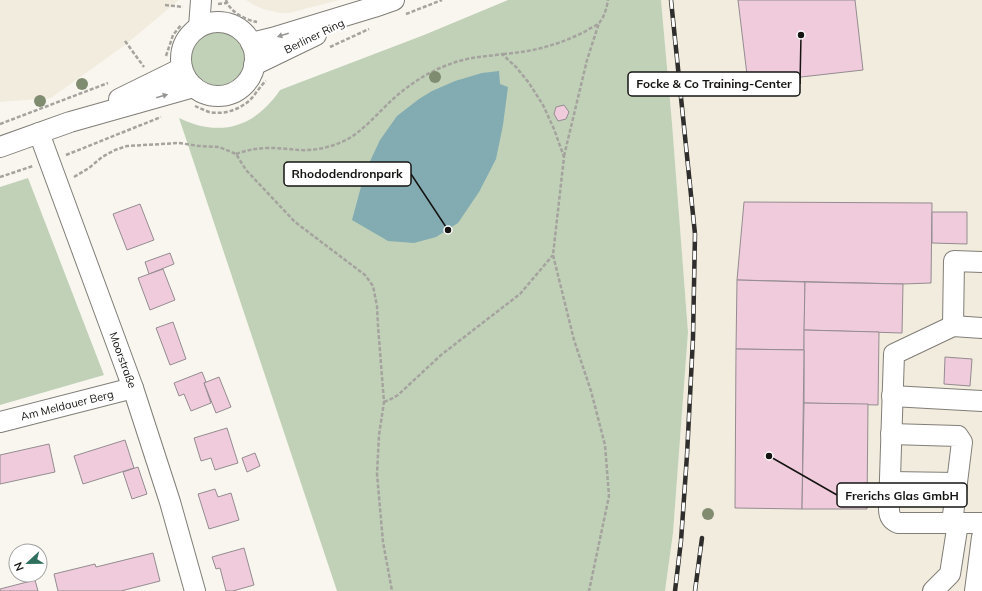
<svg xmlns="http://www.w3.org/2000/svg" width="982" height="591" font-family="Mulish,sans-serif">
	<rect width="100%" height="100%" fill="#f9f6ef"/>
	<g fill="#f1ecdd">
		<polygon points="0,0 179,0 125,45 51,98 0,102"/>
		<polygon points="246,0 339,0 289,13 280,13 263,9 254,5"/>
		<polygon points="661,0 982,0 982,591 665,591 673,533 688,332 672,123"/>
	</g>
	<g fill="#c1d1b8">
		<path d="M508,0H661L672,123L688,332L673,533L665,591H337L179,118C220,138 255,127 280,90L424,35Z"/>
		<circle cx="218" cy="59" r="32"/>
		<polygon points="28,178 104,375 0,405 0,187"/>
	</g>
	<polygon fill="#82acb2" points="499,71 500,84 508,87 503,125 496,159 479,192 458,223 436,237 414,243 388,241 352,220 365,172 380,140 397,116 419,99 432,91 455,81 482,73"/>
	<g fill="#efcbdc" stroke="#948c90">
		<polygon points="738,0 855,0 863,70 748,83"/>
		<polygon points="564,105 569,112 566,119 558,121 554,114 556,107"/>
		<polygon points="744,202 932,203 931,283 903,284 737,280"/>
		<polygon points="140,204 154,240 127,250 113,214"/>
		<polygon points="932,212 967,212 967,244 932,243"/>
		<polygon points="170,253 174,264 149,274 145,262"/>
		<polygon points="163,269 175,300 150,310 138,278"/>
		<polygon points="737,280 805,282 804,350 736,349"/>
		<polygon points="805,282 903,284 902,333 804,330"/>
		<polygon points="173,322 186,359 170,365 156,328"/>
		<polygon points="804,330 879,332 878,405 804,403"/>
		<polygon points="736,349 804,350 802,509 735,508"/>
		<polygon points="945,357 972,359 970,386 944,384"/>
		<polygon points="202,372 206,382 204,383 211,403 191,411 184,394 179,396 174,383"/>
		<polygon points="219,377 231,407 216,413 204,383"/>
		<polygon points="804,403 868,404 867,509 802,509"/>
		<polygon points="227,428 238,463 215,470 211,458 201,461 194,438"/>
		<polygon points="125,440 134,468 83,484 74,456"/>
		<polygon points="49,444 55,472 0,484 0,455"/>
		<polygon points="255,453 260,466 247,472 242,458"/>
		<polygon points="138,467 147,494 132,499 123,472"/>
		<polygon points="215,489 218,497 231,493 239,520 209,529 198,494"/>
		<polygon points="244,548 254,585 233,591 226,591 220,568 216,569 212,557"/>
		<polygon points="153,553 160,581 121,591 58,591 54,574 95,564 96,567"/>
		<polygon points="35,580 38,591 0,591 0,589"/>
	</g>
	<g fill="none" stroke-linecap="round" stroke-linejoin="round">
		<g stroke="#817e77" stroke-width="22">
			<g id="minor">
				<circle cx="218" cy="59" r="37"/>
				<polyline points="199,27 201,0"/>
				<polyline points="251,43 272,38 374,7 394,0"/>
				<polyline points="254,65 316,35"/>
				<polyline points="119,99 182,68"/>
				<polyline points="39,133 133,388 170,502 195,591"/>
				<polyline points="0,147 70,122 194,87"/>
				<polyline points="953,326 954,261 982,262"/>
				<path d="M982,328L953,326L894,354L889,509C889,516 891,520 898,523H982"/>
				<polyline points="892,396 982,401"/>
				<polyline points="0,422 133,388"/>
				<polyline points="891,434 958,436 962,442 952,523"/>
				<polyline points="890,482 957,483"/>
				<polyline points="933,591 950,574 958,523"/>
				<polyline points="975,591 982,537"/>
			</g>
		</g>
		<g stroke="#a5a39e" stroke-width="2.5" stroke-dasharray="4 2" stroke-linecap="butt">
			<path d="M226,0C230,12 245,20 257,22"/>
			<polyline points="218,4 227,3"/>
			<polyline points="165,5 183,7"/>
			<polyline points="406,14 442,0"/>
			<polyline points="125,41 144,67"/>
			<polyline points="330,47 369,29"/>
			<path d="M503,54C532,52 559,45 586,31C590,28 596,26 599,23C604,18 607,7 608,0"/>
			<polyline points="166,56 173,35 181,25"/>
			<path d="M195,106C199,108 204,110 209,112C223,115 239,110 250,100C256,94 260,86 266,81"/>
			<polyline points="0,124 108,83"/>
			<path d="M236,154C247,150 257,148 269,148C279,148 289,149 299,150C315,151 332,147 346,140C362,132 379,112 392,100C415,79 441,64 472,58C482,56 492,56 502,54L516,67L529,83L543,105L554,129L564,157L553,255L574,340L591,391L605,445L609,496L589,591"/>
			<polyline points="66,155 161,117"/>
			<polyline points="564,156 587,60 599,23"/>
			<polyline points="0,177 33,166"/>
			<polyline points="74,177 89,168 102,157 115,150 127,146 179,143 199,146 219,147 236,154 246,170 295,222 365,275 373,286 377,306 378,326 384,402 379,435 377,474 383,542 392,591"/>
			<polyline points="384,402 391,399 398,395 441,355 520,294 553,255"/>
		</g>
		<use href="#minor" stroke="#fff" stroke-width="20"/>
		<g stroke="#2f2e2c" stroke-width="4.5">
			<g id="rail">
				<polyline points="671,0 695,234 693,338 687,455 681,541 675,591"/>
				<polyline points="695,591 702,538"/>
			</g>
		</g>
		<use href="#rail" stroke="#fff" stroke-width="3" stroke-dasharray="9" stroke-linecap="butt"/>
	</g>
	<g fill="#808c70">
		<circle cx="435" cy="77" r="6"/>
		<circle cx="82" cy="84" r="6"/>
		<circle cx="40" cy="101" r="6"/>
		<circle cx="708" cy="514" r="6"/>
	</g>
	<defs><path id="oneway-solid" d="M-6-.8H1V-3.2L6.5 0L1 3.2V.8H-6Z"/></defs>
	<g fill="#969594">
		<use href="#oneway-solid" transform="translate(283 35) rotate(163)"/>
		<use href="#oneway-solid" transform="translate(162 96) rotate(-16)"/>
	</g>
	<g text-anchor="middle" stroke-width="4" stroke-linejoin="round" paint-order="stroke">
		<g font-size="11" fill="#151412" stroke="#fff">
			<text transform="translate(314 36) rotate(-26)" y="4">Berliner Ring</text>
			<text transform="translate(123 360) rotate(70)" y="4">Moorstraße</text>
			<text transform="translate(67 405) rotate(-14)" y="4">Am Meldauer Berg</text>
		</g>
	</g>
	<path fill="none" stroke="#151412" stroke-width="1.5" d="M801 35L800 84M448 230L411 174M769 456L837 495"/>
	<g fill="#151412" stroke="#fff" stroke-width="1.5">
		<circle cx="801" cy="35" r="4"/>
		<circle cx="448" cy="230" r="4"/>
		<circle cx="769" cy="456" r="4"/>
	</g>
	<g fill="#fff" stroke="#151412" stroke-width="1.5">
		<rect x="628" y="72" width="172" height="24" rx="4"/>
		<rect x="284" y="162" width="127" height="24" rx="4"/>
		<rect x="837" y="483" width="130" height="24" rx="4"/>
	</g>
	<g font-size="12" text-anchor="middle" font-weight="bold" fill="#151412">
		<text x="714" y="88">Focke &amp; Co Training-Center</text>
		<text x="347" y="178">Rhododendronpark</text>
		<text x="902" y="500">Frerichs Glas GmbH</text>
	</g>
	<g transform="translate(28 563) rotate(248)"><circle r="19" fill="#ffffff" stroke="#a1a1a0"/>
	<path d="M0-3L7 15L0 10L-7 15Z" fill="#2f6f5d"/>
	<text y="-6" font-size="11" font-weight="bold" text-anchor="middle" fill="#151412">N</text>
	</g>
</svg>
